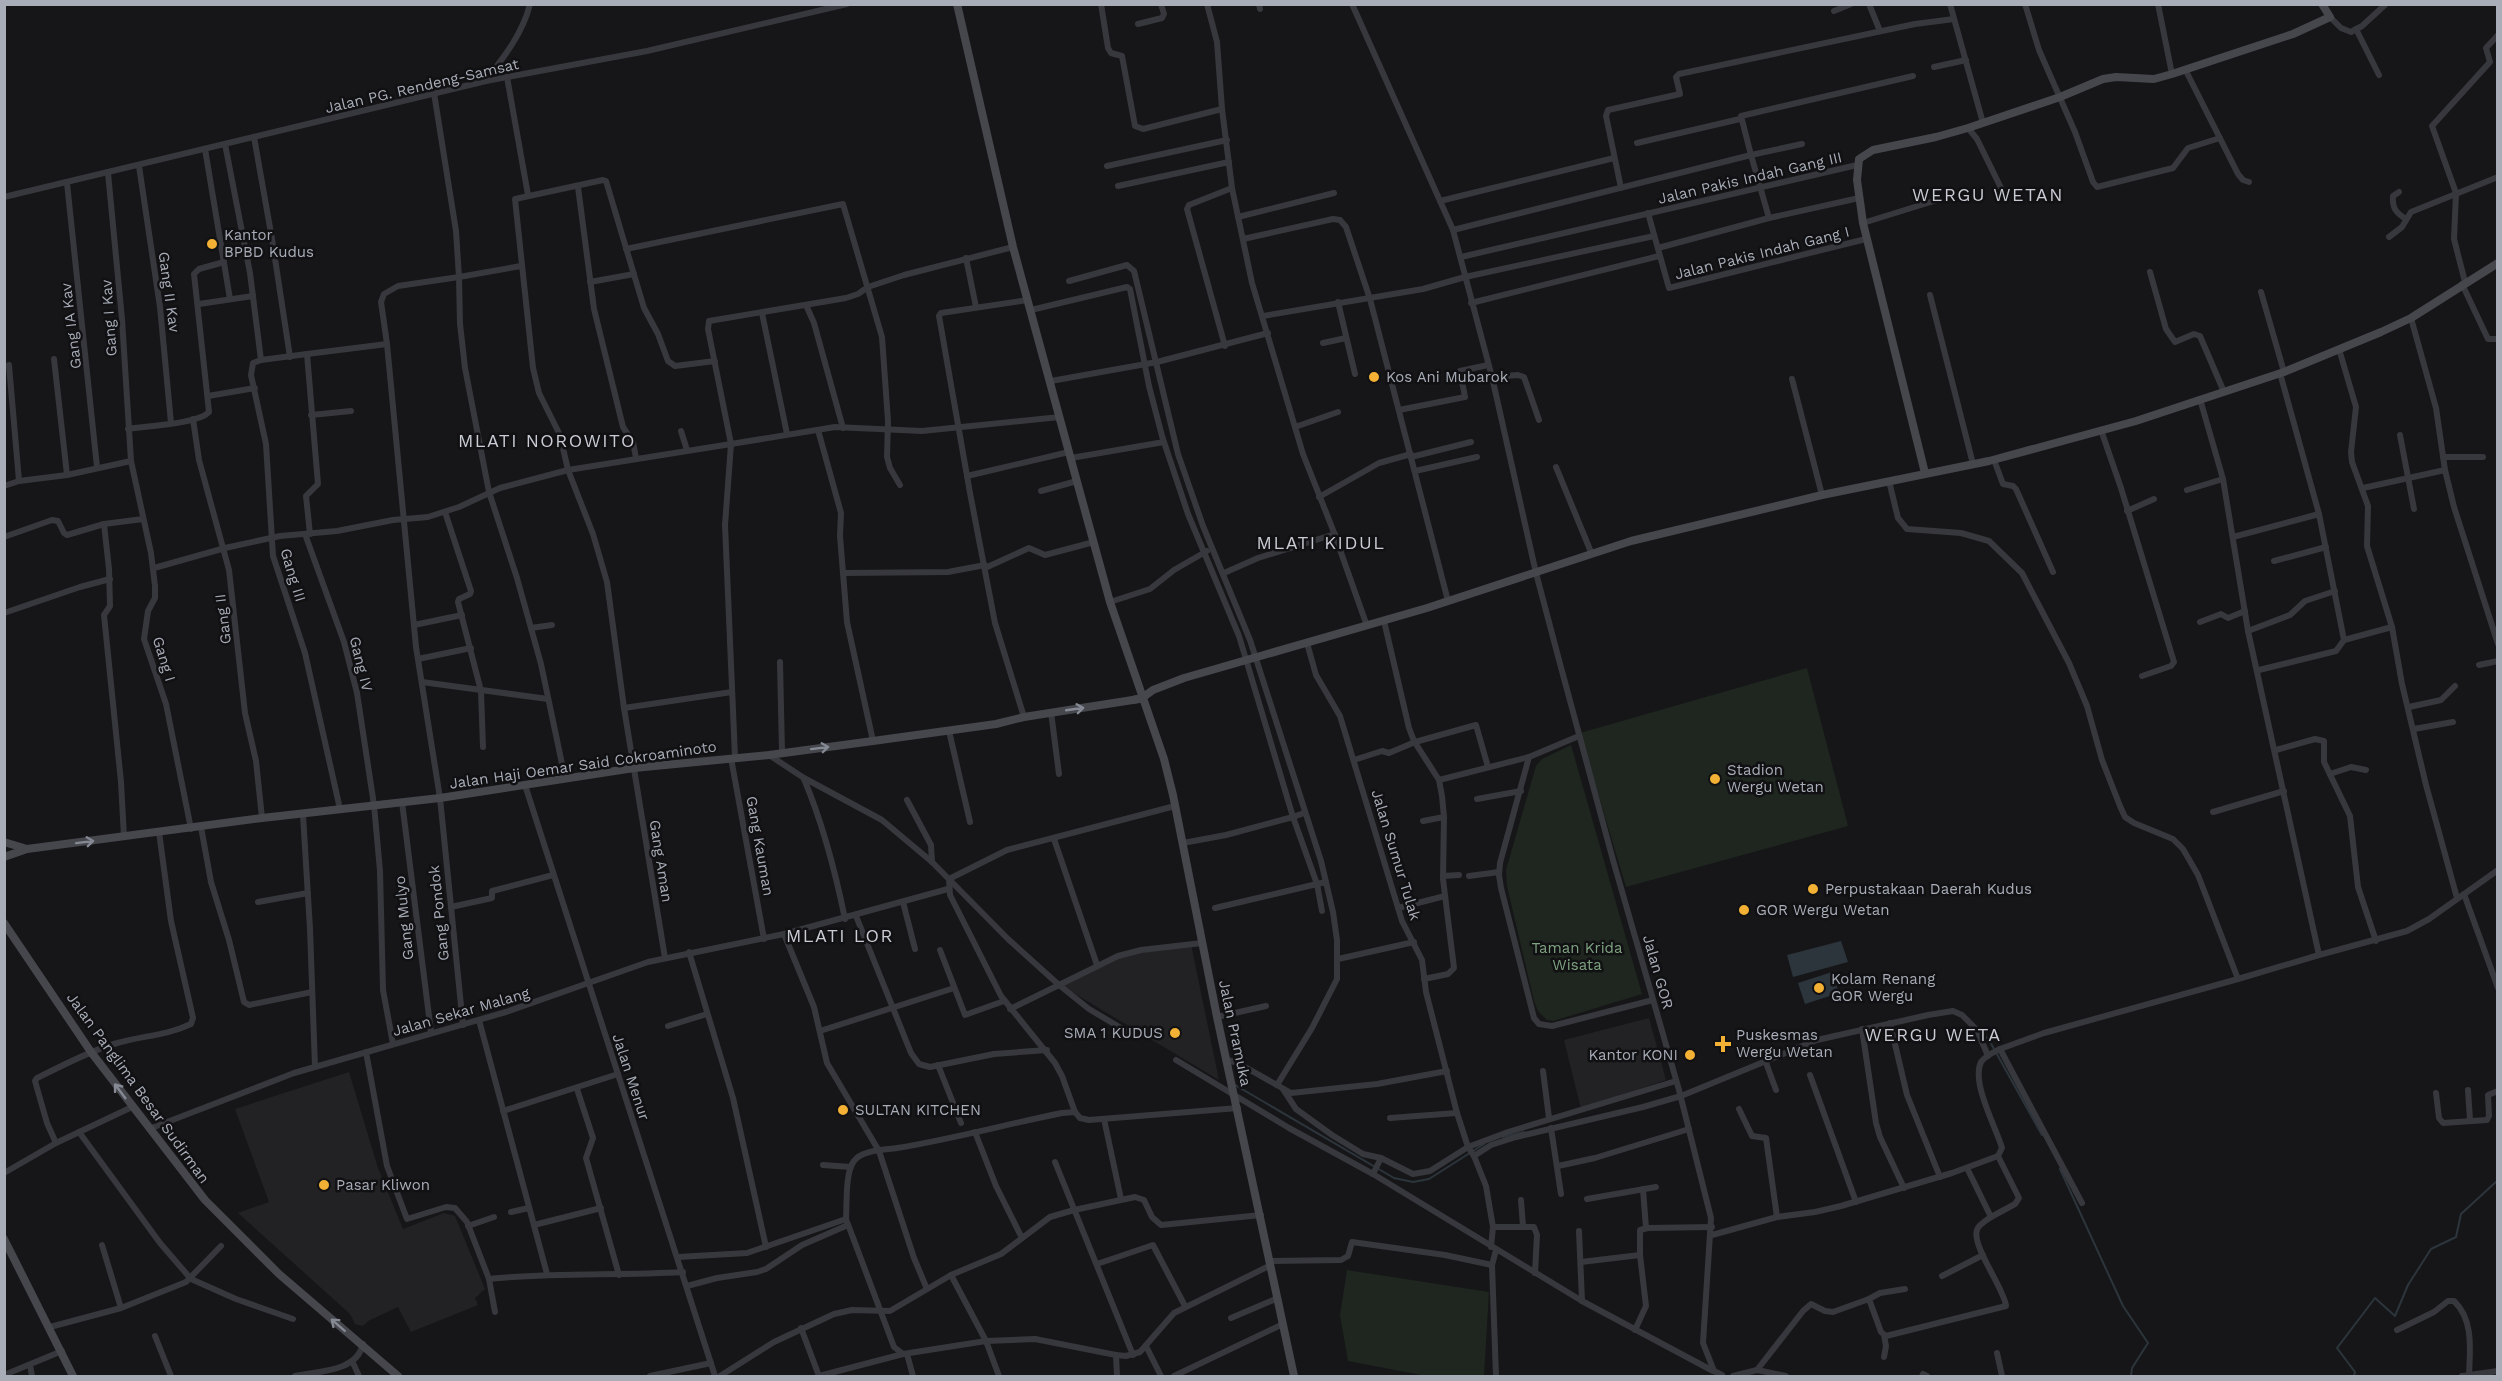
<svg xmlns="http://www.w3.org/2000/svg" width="2502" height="1381" font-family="'Work Sans',sans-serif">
	<rect width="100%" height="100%" fill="#161618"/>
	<g fill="#222225">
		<polygon points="1191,944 1219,1080 1062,986 1114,960 1134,953"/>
		<polygon points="1649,1018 1666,1080 1581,1109 1564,1040"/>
		<polygon points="349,1072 378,1168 403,1229 444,1213 455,1216 485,1289 475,1298 478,1305 411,1332 398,1307 368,1321 363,1326 355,1324 350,1314 238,1213 269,1202 235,1109"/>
	</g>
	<g fill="#1e261f">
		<polygon points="1807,668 1848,826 1626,887 1580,733"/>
		<polygon points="1571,745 1642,994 1553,1021 1547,1020 1538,1011 1534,1001 1507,886 1506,870 1536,766 1542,759"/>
		<polygon points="1347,1270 1489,1292 1484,1376 1426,1376 1348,1361 1340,1315"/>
	</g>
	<g fill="#2c353c">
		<polygon points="1841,941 1848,962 1793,977 1787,955"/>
		<polygon points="1832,972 1839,993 1805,1004 1798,983"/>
	</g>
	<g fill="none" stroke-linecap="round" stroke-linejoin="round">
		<g stroke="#2c353c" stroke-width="2">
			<polyline points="1981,1032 1989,1040 2042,1135"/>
			<polyline points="1235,1085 1394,1178 1413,1182 1429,1179 1484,1144"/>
			<polyline points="1503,1137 1524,1132"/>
			<polyline points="2060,1169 2123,1306 2148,1343 2132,1368 2131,1376"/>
			<polyline points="2354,1376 2355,1372 2337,1348 2375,1298 2395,1316 2408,1285 2431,1249 2456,1237 2461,1214 2498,1180"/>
		</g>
		<g stroke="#37383d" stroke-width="6">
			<polyline points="1101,4 1108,48 1111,53 1122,56 1135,126 1143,129 1222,109"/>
			<polyline points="1207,4 1217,42 1222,109 1232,188 1252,283 1303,454 1333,530 1367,626"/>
			<polyline points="1259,4 1260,9"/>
			<polyline points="1352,4 1453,230 1492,377 1536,573 1559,660 1613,860 1679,1090 1711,1218 1703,1343 1714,1371 1722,1375"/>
			<polyline points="1869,4 1880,31"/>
			<polyline points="1950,4 1983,123"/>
			<polyline points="2025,4 2039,50 2075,132 2093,182 2097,187 2173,168 2188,148 2220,138"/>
			<polyline points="2158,4 2172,74"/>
			<polyline points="1834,11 1851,4"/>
			<polyline points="2330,17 2341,28 2351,32 2362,26 2386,4"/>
			<polyline points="1138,24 1162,18 1164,14 1161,4"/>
			<polyline points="2356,29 2379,75"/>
			<polyline points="1934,67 1966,60"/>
			<polyline points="2185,69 2238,174 2243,180 2249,182"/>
			<polyline points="507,77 528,195"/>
			<path d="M486,80C504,57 523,33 530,4"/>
			<polyline points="434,93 456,231 459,277 398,286 384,294 381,302 387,344 416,647 440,798 463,1025"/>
			<polyline points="1968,128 1977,139 2003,192"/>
			<polyline points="254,137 272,239 290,357"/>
			<polyline points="1637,143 1740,119"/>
			<polyline points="225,144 250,273 261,360"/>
			<polyline points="1802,144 1751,155 1769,218 1859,198"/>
			<polyline points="205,149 230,299"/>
			<polyline points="139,166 160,307 171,423"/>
			<polyline points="1107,166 1227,140"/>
			<polyline points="108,173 122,319 131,461 151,553 155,586 155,598 148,611 144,639 166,704 191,829"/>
			<polyline points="67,183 97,467"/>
			<polyline points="1118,186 1229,162"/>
			<polyline points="578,187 594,309 623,427 633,442 636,458"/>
			<polyline points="1621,188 1606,116 1608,110 1680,94 1676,77 1679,74 1915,24 1954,19"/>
			<path d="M2399,192L2393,196C2392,208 2396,213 2406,219"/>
			<polyline points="4,197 486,81 647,51 847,4"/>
			<polyline points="1440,201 1614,158"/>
			<polyline points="1648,213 1669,288 1866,239"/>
			<polyline points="1238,217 1334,193"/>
			<polyline points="1863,223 1937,200"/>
			<polyline points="1453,230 1751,155 1741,116 1913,76"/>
			<polyline points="2389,237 2402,227 2411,212 2498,177"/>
			<polyline points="1243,239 1333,219 1340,220 1346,227 1370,299 1448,601"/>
			<polyline points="1013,247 904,275 868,287 858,294 846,298 709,321 708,329 731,444 835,427 922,431 1060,417"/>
			<polyline points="1658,248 1769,218"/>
			<polyline points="626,249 843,204 882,337 888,421 887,457 890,468 900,485"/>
			<polyline points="1461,257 1857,165"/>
			<polyline points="966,258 976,307"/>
			<polyline points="521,266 459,277 460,324 465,368 489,492 517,578 541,664 565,778"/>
			<polyline points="2150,272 2166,329 2175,342 2194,334 2200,336 2224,392"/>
			<polyline points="1069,281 1127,265 1134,271 1178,454 1203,526 1250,640 1321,861 1333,912 1337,940 1337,979 1312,1028 1277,1085"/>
			<polyline points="590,282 634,274"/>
			<polyline points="2465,282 2454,239 2456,193 2432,126 2490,62 2486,48 2498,35"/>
			<polyline points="2462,284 2488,339 2498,339"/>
			<polyline points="2261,292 2284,372"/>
			<polyline points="1930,295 1973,464"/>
			<polyline points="1338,302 1355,374"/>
			<polyline points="1471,303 1659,256"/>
			<polyline points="199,304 253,296"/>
			<polyline points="806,305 814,323 843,428"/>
			<polyline points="1031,310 1127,287 1130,289 1149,386 1162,436 1188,514 1239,636 1293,817 1226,835 1183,843"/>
			<polyline points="762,313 787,434"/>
			<polyline points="1263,316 1423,289 1465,277 1654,236"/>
			<polyline points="2411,318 2436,408 2445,470 2454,507 2498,644"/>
			<polyline points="1323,343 1346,338"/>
			<polyline points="1225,346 1187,209 1189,205 1232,188"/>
			<polyline points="2339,349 2356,407 2351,452 2352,462 2368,506 2367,546 2392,627 2402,684 2426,785 2457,898"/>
			<polyline points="307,354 261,360 253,363 251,375 266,444 273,556 305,653 340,809"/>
			<polyline points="54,359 67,475"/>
			<polyline points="9,365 19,481"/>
			<polyline points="1492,377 1518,375 1524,377 1539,420"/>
			<polyline points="1792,379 1822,495"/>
			<polyline points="1051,381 1157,362 1268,333"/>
			<polyline points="208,396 255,388"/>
			<polyline points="1399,410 1465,397 1460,371 1488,365"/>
			<polyline points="311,415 351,411"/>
			<polyline points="193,419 199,460 229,570 245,713 256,761 262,818"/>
			<polyline points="1295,427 1338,412"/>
			<path d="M128,429C145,426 198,424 209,412L194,274L199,269L224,262"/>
			<polyline points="818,430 841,513 840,536 847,622 873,741"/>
			<polyline points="2101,430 2121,488 2174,662 2171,666 2142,676"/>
			<polyline points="681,431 687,450"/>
			<polyline points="2400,435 2414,509"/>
			<polyline points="1411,457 1471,442"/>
			<polyline points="2443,457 2483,457"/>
			<polyline points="1071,458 1164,442"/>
			<polyline points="1994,460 2003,484 2013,486 2016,489 2053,572"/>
			<polyline points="1556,467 1591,552"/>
			<polyline points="1415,471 1477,457"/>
			<polyline points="967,476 1069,452"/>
			<polyline points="1889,481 1898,518 1907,529 1961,533 1989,541 2022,573 2069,663 2087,706 2102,760 2120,806 2125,817 2134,823 2173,839 2183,849 2198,875 2238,979 2319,955 2248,631 2223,479 2200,399"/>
			<polyline points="4,486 19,481 67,475 131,461"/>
			<polyline points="2363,488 2445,470"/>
			<polyline points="2187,490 2223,479"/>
			<polyline points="1041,491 1077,481"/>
			<polyline points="1319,497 1379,463 1411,454"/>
			<polyline points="2127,511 2154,499"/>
			<polyline points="445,512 471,591 470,594 459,599 458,602 481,691 483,747"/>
			<polyline points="104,524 109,569 110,606 104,615 121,782 124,837"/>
			<polyline points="305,534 344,642 357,693 374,805 380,871 383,990 393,1044"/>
			<polyline points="310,534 306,496 318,484 307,354 387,344"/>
			<polyline points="4,537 52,520 58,521 64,533 67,535 104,524 143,519"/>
			<polyline points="2233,537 2319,514"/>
			<polyline points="2274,561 2326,547"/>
			<polyline points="154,568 225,548 280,536 337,531 393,520 428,517 459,507 500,488 568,470 731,444 725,525 735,757"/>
			<polyline points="985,568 1029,548 1045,555 1094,542"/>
			<polyline points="843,573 948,572 985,565"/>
			<polyline points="1224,573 1258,558 1335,534"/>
			<polyline points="1110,602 1150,589 1174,570 1207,551"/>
			<polyline points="4,613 80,587 110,579"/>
			<polyline points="1384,621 1409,728 1414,741 1439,780 1442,796 1444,817 1443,879 1454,968 1448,974 1424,979"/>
			<polyline points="2200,622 2221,614 2228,618 2245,611"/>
			<polyline points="414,625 462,615"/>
			<polyline points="531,628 552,625"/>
			<polyline points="2248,631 2290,615 2305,601 2335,591"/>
			<polyline points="2344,640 2392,627"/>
			<polyline points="1307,643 1316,675 1340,716 1402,921 1422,960 1426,992 1457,1113 1468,1147 1474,1156 1486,1186 1493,1227 1491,1247"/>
			<polyline points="418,659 471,648"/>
			<polyline points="780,662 782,752"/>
			<polyline points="2479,665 2498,661"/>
			<polyline points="2259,670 2336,651 2344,640 2319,514 2280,373"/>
			<polyline points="422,682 548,699"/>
			<polyline points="2409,707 2441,700 2455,686"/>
			<polyline points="624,708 732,692"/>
			<polyline points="1051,712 1059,774"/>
			<polyline points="1024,717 995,623 970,493 939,316 941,313 1028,300"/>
			<polyline points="2414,729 2453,722"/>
			<polyline points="949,731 970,822"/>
			<polyline points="1579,736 1529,757 1500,863 1499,875 1501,888 1534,1018 1539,1024 1552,1026 1653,1000"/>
			<polyline points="2276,750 2315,739 2324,741 2324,762 2350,816 2358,887 2376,941"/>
			<polyline points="769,755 804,778 882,820 932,862 1008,939 1059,985 1089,1009 1126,1031"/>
			<polyline points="731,758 764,939"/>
			<polyline points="1354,760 1382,751 1389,753 1415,742 1476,725 1488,767"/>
			<polyline points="2330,774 2351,767 2366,770"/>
			<path d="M804,779C823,824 835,870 845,919"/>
			<polyline points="1439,780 1529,757"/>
			<polyline points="525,785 715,1376"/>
			<polyline points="1477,799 1521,791"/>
			<polyline points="907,800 931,845 932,862"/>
			<polyline points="402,802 431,1032"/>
			<polyline points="2213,812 2284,791"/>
			<polyline points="1304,813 1293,817 1317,884 1326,882"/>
			<polyline points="303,815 310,929 315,1067"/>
			<polyline points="1423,821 1444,817"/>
			<polyline points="201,827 211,882 229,940 244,1002 249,1005 312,992"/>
			<polyline points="1054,839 1097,965"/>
			<polyline points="1443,876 1459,875"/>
			<polyline points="1469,876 1499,872"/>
			<polyline points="2464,894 2498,988"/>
			<polyline points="258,902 308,893"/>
			<polyline points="903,902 915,949"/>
			<polyline points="451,907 492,898 492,891 553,875"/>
			<polyline points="1215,908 1317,884 1322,911"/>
			<polyline points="1398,908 1445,896"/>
			<polyline points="856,916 911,1053 919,1064 930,1067 994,1054 1047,1050"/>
			<polyline points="784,934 814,1007 827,1063 879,1151 914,1258 927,1289"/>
			<polyline points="940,950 965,1015 1004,1001"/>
			<polyline points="689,952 733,1098 766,1247"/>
			<polyline points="2319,955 2407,931 2429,919 2498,870"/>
			<polyline points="665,958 624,708 607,582 593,534 568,470 560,435 539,393 533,368 515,199 603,180 606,181 644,308 658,334 668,361 675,366 715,361"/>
			<polyline points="1338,959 1414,942"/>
			<polyline points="1010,1009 1118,956 1141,950 1202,943"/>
			<polyline points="1217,1017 1266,1006"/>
			<polyline points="479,1020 547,1274"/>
			<polyline points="1890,1023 1907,1095 1940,1177"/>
			<polyline points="668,1026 707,1014"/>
			<polyline points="1862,1029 1876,1123 1880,1137 1904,1188"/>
			<polyline points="820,1031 954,988"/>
			<polyline points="2000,1049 2044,1033 2238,979"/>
			<polyline points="366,1052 387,1166 407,1219 446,1207 455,1208 467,1222 489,1279"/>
			<polyline points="1176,1060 1289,1128 1373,1174 1582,1301 1713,1371"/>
			<polyline points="1227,1060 1238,1063 1291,1093 1377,1084 1447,1071"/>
			<polyline points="1765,1060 1776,1090"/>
			<polyline points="938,1065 961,1123"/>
			<polyline points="1543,1071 1549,1118"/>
			<polyline points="1810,1075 1856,1202"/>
			<polyline points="577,1089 593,1138 586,1158 619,1275"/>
			<polyline points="1283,1089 1296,1109 1332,1135 1363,1154 1381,1158 1413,1174 1430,1171 1468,1147 1508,1132 1676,1081"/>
			<polyline points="2468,1090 2470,1120"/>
			<polyline points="2436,1093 2439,1118 2443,1123 2487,1120 2489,1116 2488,1095 2498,1091"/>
			<polyline points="1739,1109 1752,1136 1766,1138 1777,1217"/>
			<polyline points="503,1111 618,1074"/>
			<polyline points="1075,1112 1062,1076 1055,1063 1001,996 950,895 949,879 1007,850 1175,806"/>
			<polyline points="1390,1118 1457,1113"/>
			<polyline points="1104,1119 1121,1199"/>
			<polyline points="1551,1128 1561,1194"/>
			<polyline points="149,1129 294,1073 506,1012 648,962 784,934 948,889"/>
			<polyline points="79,1132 160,1243 191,1279 236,1299 293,1319"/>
			<polyline points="975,1132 996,1186 1022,1238"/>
			<path d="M56,1143L47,1123L35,1081L37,1078C62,1066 87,1052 114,1044C139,1036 166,1036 191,1024L193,1018L171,921L159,832"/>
			<polyline points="1474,1156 1491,1145 1516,1137 1643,1107 1681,1096 1817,1040 1928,1015 1953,1011 1962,1015 1977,1030 1988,1056"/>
			<polyline points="1055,1162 1133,1355"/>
			<polyline points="823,1165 851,1167"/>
			<polyline points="1558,1166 1595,1158 1689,1129"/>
			<polyline points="4,1173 56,1143 132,1107"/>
			<polyline points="1373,1174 1381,1158"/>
			<polyline points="1643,1189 1646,1228"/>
			<polyline points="1587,1199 1656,1187"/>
			<polyline points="1521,1200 1523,1226"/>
			<polyline points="511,1212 529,1208"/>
			<polyline points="1991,1217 2015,1204 2019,1198 1998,1156"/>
			<polyline points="846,1219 894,1347 903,1354 986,1341 1035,1339 1116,1355 1126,1356 1140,1352 1174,1313 1271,1265"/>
			<polyline points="534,1225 601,1208"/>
			<polyline points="468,1226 494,1217"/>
			<polyline points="1493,1227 1534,1227 1537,1235 1535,1273"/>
			<polyline points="1579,1231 1582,1301"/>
			<path d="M1712,1235L1777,1217L1815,1212L1841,1206L1952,1173L1998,1156L2002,1148C1996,1127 1971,1083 1981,1062C1985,1056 1994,1052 2000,1049L2082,1203"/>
			<polyline points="102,1245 121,1308"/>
			<path d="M678,1257L747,1253L846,1219C847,1205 845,1172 854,1161C861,1150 885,1150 897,1148C953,1139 1007,1124 1062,1113L1075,1112L1080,1118L1089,1120L1238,1108"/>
			<polyline points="1271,1261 1341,1260 1348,1256 1352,1242 1445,1255 1492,1265 1496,1250"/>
			<polyline points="1581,1262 1640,1255"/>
			<polyline points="1097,1264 1153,1245 1185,1306"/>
			<polyline points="1492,1265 1496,1376"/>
			<polyline points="951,1275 986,1341 999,1376"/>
			<polyline points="1942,1276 1983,1255"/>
			<polyline points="687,1286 717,1278 757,1272 766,1269 802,1245 848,1225"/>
			<polyline points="1869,1299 1880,1293 1905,1289"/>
			<path d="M495,1312L489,1279C553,1272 618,1276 683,1272"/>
			<polyline points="1231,1318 1278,1298"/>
			<polyline points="50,1327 121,1308 186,1282 221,1246"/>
			<polyline points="801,1328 819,1376"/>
			<polyline points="1635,1330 1646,1306 1640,1255 1640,1230 1648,1228 1712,1227"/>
			<path d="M2397,1330L2434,1312L2448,1301H2454C2474,1320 2470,1350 2469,1375"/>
			<polyline points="155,1336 171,1376"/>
			<polyline points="1146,1346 1161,1376"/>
			<polyline points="1997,1353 2002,1376"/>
			<polyline points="907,1354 913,1376"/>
			<polyline points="1116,1355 1117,1376"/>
			<polyline points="1884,1357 1886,1346 1884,1335"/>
			<polyline points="353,1363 359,1376"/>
			<polyline points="30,1365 32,1376"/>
			<path d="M1757,1370L1803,1311L1811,1304L1825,1311L1833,1312L1869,1299L1881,1332L1886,1336L2006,1306C2005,1290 1971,1245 1977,1230C1978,1225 1987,1220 1991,1217L1967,1168"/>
			<polyline points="4,1375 62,1351"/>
			<path d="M295,1376C318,1371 357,1372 363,1344"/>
			<polyline points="650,1376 711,1363"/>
			<polyline points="720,1376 774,1342 834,1314 852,1310 890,1311 951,1275 1001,1254 1050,1217 1074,1210 1135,1197 1144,1200 1152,1217 1161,1225 1261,1215"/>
			<polyline points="819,1376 903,1354"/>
			<polyline points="1174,1376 1283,1324"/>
			<polyline points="1733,1376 1757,1370 1786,1376"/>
			<polyline points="1922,1376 1923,1374 1927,1376"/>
			<polyline points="2462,1376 2498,1371"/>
		</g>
		<g stroke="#45474d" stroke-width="8">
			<polyline points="957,4 1013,247 1076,478 1110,602 1164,759 1173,795 1217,1017 1294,1376"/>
			<polyline points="1925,473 1863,223 1857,180 1859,159 1873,150 1936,137 1968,128 2060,97 2103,79 2116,77 2154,79 2172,74 2293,34 2330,17 2322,4"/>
			<polyline points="1133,700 1142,698 1153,690 1184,678 1427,608 1631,541 1822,495 1989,461 2136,421 2284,372 2381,332 2411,318 2498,263"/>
			<polyline points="4,842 27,849"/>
			<polyline points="4,857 27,849 262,818 440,798 634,768 769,755 873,741 996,724 1024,717 1139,699"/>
			<polyline points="4,923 91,1052 205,1200 279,1274 398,1376"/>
			<polyline points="4,1239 73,1376"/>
		</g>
	</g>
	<defs><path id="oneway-shaft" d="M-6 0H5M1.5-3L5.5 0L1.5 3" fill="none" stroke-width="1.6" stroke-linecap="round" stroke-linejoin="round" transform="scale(1.5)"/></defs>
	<g stroke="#858993">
		<use href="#oneway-shaft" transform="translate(1075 709) rotate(-8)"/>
		<use href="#oneway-shaft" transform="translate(820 748) rotate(-7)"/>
		<use href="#oneway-shaft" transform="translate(85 842) rotate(-7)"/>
		<use href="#oneway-shaft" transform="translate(120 1091) rotate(-127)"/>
		<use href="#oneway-shaft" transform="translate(338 1325) rotate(-139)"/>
	</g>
	<g fill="#f2b134" stroke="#111113" stroke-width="2">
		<circle cx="212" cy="244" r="6"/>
		<circle cx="1374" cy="377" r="6"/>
		<circle cx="1715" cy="779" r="6"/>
		<circle cx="1813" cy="889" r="6"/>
		<circle cx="1744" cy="910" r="6"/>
		<circle cx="1819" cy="988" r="6"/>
		<circle cx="1175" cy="1033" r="6"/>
		<path d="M1720 1035h6v6h6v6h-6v6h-6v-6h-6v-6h6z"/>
		<circle cx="1690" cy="1055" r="6"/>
		<circle cx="843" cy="1110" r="6"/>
		<circle cx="324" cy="1185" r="6"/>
	</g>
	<g text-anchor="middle" stroke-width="5" stroke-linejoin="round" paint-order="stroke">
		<g font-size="15" fill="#a8adb8" stroke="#111113">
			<text transform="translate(422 86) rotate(-13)" y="5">Jalan PG. Rendeng-Samsat</text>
			<text transform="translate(1750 178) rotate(-13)" y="5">Jalan Pakis Indah Gang III</text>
			<text transform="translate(1762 253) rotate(-14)" y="5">Jalan Pakis Indah Gang I</text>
			<text transform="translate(169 292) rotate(82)" y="5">Gang II Kav</text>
			<text transform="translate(109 318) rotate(-94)" y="5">Gang I Kav</text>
			<text transform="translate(71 326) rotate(-97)" y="5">Gang IA Kav</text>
			<text transform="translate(293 575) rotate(73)" y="5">Gang III</text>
			<text transform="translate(223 619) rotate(-97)" y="5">Gang II</text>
			<text transform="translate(164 659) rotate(73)" y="5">Gang I</text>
			<text transform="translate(361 664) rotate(76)" y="5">Gang IV</text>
			<text transform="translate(583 765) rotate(-8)" y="5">Jalan Haji Oemar Said Cokroaminoto</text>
			<text transform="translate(760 846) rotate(80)" y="5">Gang Kauman</text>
			<text transform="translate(1396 855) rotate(73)" y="5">Jalan Sumur Tulak</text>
			<text transform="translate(661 861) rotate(81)" y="5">Gang Aman</text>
			<text transform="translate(439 913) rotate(-96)" y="5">Gang Pondok</text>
			<text transform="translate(404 918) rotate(-96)" y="5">Gang Mulyo</text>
			<text transform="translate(1658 972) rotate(74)" y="5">Jalan GOR</text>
			<text transform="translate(461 1012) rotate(-16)" y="5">Jalan Sekar Malang</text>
			<text transform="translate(1235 1033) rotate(78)" y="5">Jalan Pramuka</text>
			<text transform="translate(631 1077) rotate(72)" y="5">Jalan Menur</text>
			<text transform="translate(138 1088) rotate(54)" y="5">Jalan Panglima Besar Sudirman</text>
		</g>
		<g font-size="15" fill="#a8adb8" stroke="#111113" text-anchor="start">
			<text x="224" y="240">Kantor<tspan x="224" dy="17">BPBD Kudus</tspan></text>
			<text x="1386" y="382">Kos Ani Mubarok</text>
			<text x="1727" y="775">Stadion<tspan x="1727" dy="17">Wergu Wetan</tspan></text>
			<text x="1825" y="894">Perpustakaan Daerah Kudus</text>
			<text x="1756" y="915">GOR Wergu Wetan</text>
			<text x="1831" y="984">Kolam Renang<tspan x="1831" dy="17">GOR Wergu</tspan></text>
			<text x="1163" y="1038" text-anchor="end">SMA 1 KUDUS</text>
			<text x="1736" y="1040">Puskesmas<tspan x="1736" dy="17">Wergu Wetan</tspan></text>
			<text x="1678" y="1060" text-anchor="end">Kantor KONI</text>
			<text x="855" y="1115">SULTAN KITCHEN</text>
			<text x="336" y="1190">Pasar Kliwon</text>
		</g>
		<g font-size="15" fill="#7fa381" stroke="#111113">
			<text x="1577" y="953">Taman Krida<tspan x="1577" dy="17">Wisata</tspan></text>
		</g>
		<g font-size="18" letter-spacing="1.5" fill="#c9ccd4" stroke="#111113">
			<text x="1988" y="201">WERGU WETAN</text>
			<text x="547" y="447">MLATI NOROWITO</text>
			<text x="1321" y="549">MLATI KIDUL</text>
			<text x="840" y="942">MLATI LOR</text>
			<text x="1933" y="1041">WERGU WETA</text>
		</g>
	</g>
	<rect width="2502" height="1381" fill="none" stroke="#a8adb8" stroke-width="12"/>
</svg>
